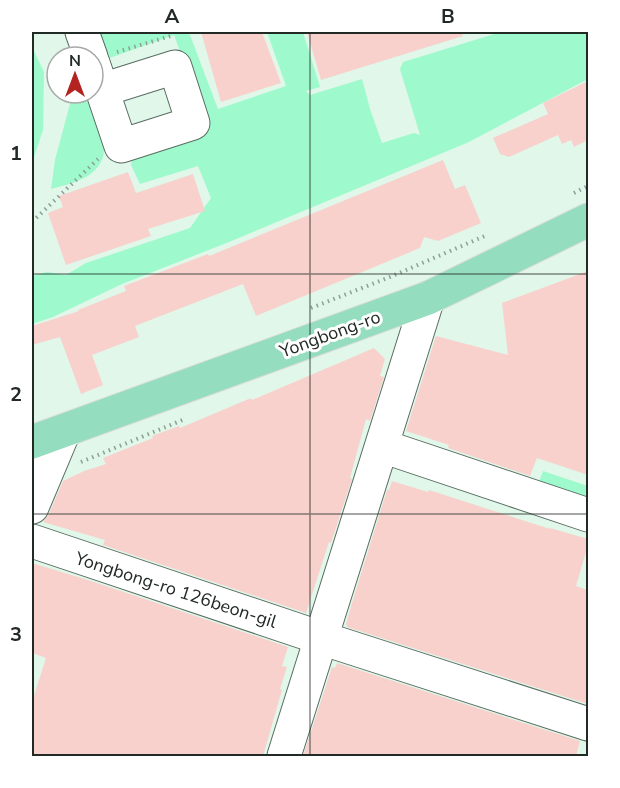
<svg xmlns="http://www.w3.org/2000/svg" width="620" height="788" font-family="'Nunito Sans',sans-serif">
	<rect width="100%" height="100%" fill="#e0f7ea"/>
	<g fill="#9efacc">
		<polygon points="94,32 185,32 190,35 218,109 286,86 267,32 303,32 320,87 306,91 310,95 362,79 370,109 382,143 414,133 420,135 400,69 403,62 501,32 588,32 588,79 469,142 229,242 122,284 53,317 32,324 32,276 47,272 66,275 86,263 190,228 211,198 198,166 140,184 131,165 132,155 208,128 174,35 104,60"/>
		<polygon points="32,47 44,72 43,130 34,157 32,160"/>
		<path d="M71,93H88C92,105 95,118 99,130C101,134 103,139 104,144C107,175 75,183 51,189L55,160L71,100Z"/>
		<polygon points="543,471 588,486 588,508 536,490"/>
	</g>
	<g fill="#f9d1cc">
		<polygon points="201,32 262,32 281,83 221,102"/>
		<polygon points="307,32 462,32 463,36 321,80"/>
		<polygon points="588,81 588,140 574,147 571,140 562,144 558,135 509,157 500,154 493,138 548,114 543,103"/>
		<polygon points="443,160 455,189 465,185 481,223 438,241 424,237 420,248 256,316 243,284 135,326 139,337 92,355 103,385 81,394 60,337 32,345 32,326 79,311 78,310 126,291 124,286 208,254 209,256"/>
		<polygon points="128,172 136,193 193,174 205,211 148,229 151,236 66,265 48,213 63,207 59,196"/>
		<polygon points="588,271 588,475 537,458 530,476 448,448 449,445 406,431 436,336 508,355 502,303"/>
		<polygon points="374,348 385,359 380,376 384,377 370,421 366,419 350,478 352,479 331,543 329,542 306,613 103,545 105,540 43,522 49,514 63,481 84,471 106,464 103,458 153,438 152,436 179,426 180,428 251,398 252,400"/>
		<polygon points="392,481 428,492 429,490 550,529 550,528 588,539 588,545 576,586 588,590 588,704 347,627 346,624 352,603 387,490 389,490"/>
		<polygon points="32,563 91,581 288,647 282,666 287,667 280,689 282,690 263,756 32,756 32,702 46,658 32,653"/>
		<polygon points="337,663 580,741 576,756 303,756 332,667 335,668"/>
	</g>
	<g fill="none" stroke-linecap="round" stroke-linejoin="round">
		<g stroke="#596d62" stroke-width="35">
			<g id="minor">
				<polyline points="82,32 91,57"/>
				<polyline points="93,63 121,146 193,123 175,67 102,90"/>
				<polyline points="382,446 588,515"/>
				<polyline points="32,507 64,431"/>
				<polyline points="32,541 321,638 588,724"/>
				<polyline points="284,756 428,298"/>
			</g>
		</g>
		<g stroke="#dcdddc" stroke-width="35">
			<polyline id="major" points="32,442 428,298 588,220"/>
		</g>
		<g stroke="#8f9f96" stroke-width="4" stroke-dasharray="1.5 4.5" stroke-linecap="butt">
			<polyline points="117,52 174,35"/>
			<polyline points="574,193 588,186"/>
			<polyline points="32,222 98,159"/>
			<polyline points="311,308 390,277 487,235"/>
			<polyline points="81,462 185,419"/>
		</g>
		<use href="#minor" stroke="#fff" stroke-width="33"/>
		<use href="#major" stroke="#94ddbe" stroke-width="33"/>
	</g>
	<path fill="none" stroke="#222a26" stroke-width="1.5" stroke-opacity="0.55" d="M310,32V756M32,274H588M32,514H588"/>
	<g text-anchor="middle" stroke-width="6" stroke-linejoin="round" paint-order="stroke">
		<g font-size="18" fill="#222a26" stroke="#fff">
			<text transform="translate(330 334) rotate(-20)" y="6">Yongbong-ro</text>
			<text transform="translate(176 590) rotate(18)" y="6">Yongbong-ro 126beon-gil</text>
		</g>
	</g>
	<rect width="620" height="788" fill="none" stroke="#ffffff" stroke-width="66"/>
	<g transform="translate(75 75)"><circle r="28" fill="#ffffff" stroke="#a7aaa8" stroke-width="1.5"/>
	<path d="M0-4.5L10 22L0 15L-10 22Z" fill="#b32421"/>
	<text y="-9" font-size="16" font-weight="bold" text-anchor="middle" fill="#222a26">N</text>
	</g>
	<rect x="33" y="33" width="554" height="722" fill="none" stroke="#222a26" stroke-width="2"/>
	<g font-size="20" text-anchor="middle" font-weight="bold" fill="#222a26">
		<text x="172" y="23">A</text>
		<text x="448" y="23">B</text>
		<text x="16" y="160">1</text>
		<text x="16" y="401">2</text>
		<text x="16" y="641">3</text>
	</g>
</svg>
